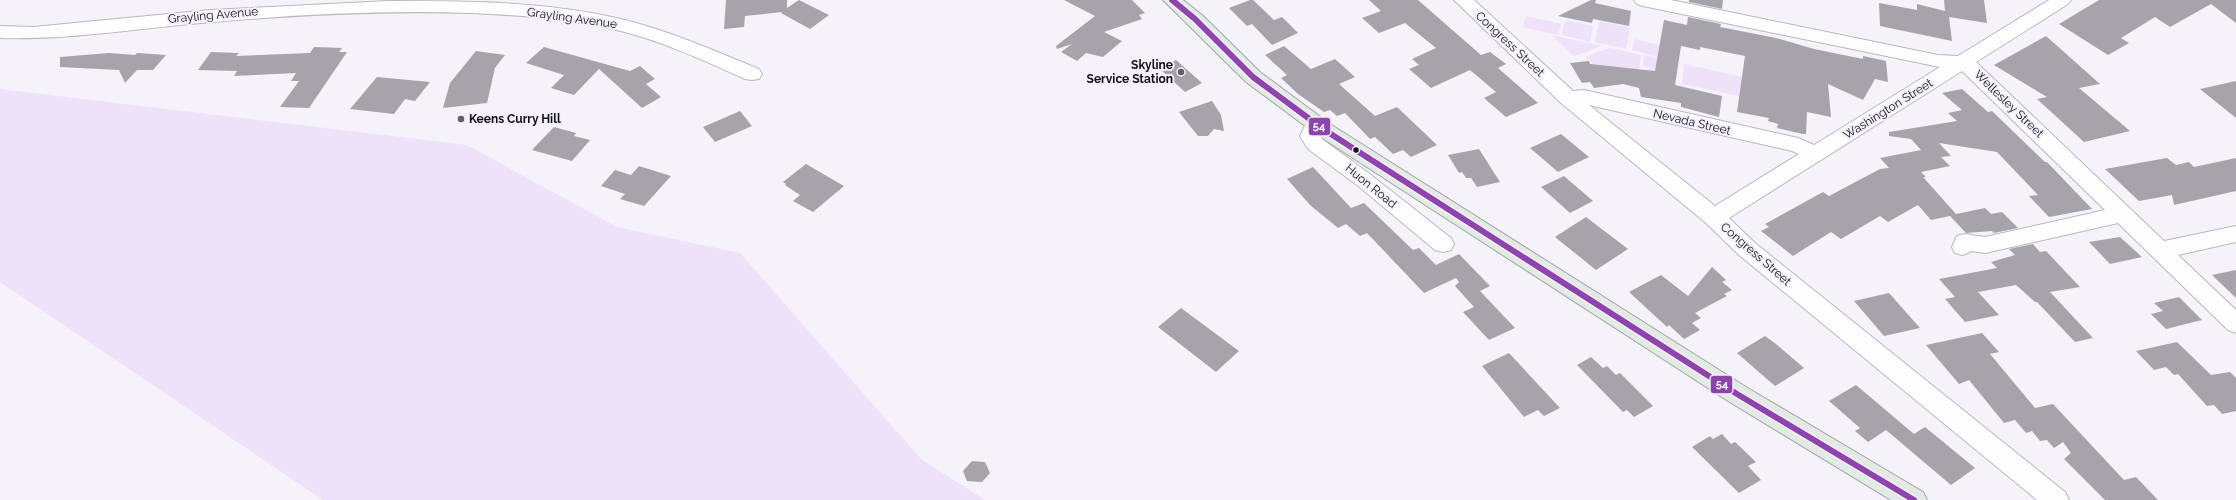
<svg xmlns="http://www.w3.org/2000/svg" width="2236" height="500" font-family="Raleway,sans-serif">
	<rect width="100%" height="100%" fill="#f5f2f9"/>
	<g fill="#eee2fa">
		<polygon points="1526,16 1561,24 1558,35 1523,27"/>
		<polygon points="1565,20 1593,26 1590,42 1562,35"/>
		<polygon points="1599,21 1630,28 1626,49 1595,42"/>
		<polygon points="1551,35 1602,46 1574,56"/>
		<polygon points="1635,39 1667,47 1664,59 1632,50"/>
		<polygon points="1610,48 1641,55 1638,77 1604,73 1585,57"/>
		<polygon points="1644,55 1678,62 1677,78 1650,72 1650,67 1643,66"/>
		<polygon points="1684,64 1744,77 1743,97 1682,84"/>
		<polygon points="0,89 467,145 617,227 740,253 921,459 985,500 323,500 0,282"/>
	</g>
	<g fill="#a6a3aa">
		<polygon points="726,0 787,0 787,8 799,0 829,15 810,29 781,13 782,12 745,16 744,27 724,29"/>
		<polygon points="1064,0 1132,0 1145,13 1139,15 1142,19 1104,32 1122,41 1103,57 1086,53 1077,61 1061,52 1072,44 1057,49 1056,46 1095,16"/>
		<polygon points="1250,0 1253,0 1274,20 1282,17 1298,33 1272,45 1252,24 1247,26 1229,8"/>
		<polygon points="1369,0 1418,0 1481,55 1490,52 1506,64 1498,68 1538,103 1506,117 1484,98 1496,92 1470,70 1431,88 1409,69 1419,65 1412,59 1436,48 1405,23 1379,33 1362,18 1381,11"/>
		<polygon points="1591,0 1596,0 1595,3 1631,11 1629,26 1593,19 1592,23 1558,16"/>
		<polygon points="1689,0 1723,0 1722,9 1689,2"/>
		<polygon points="1944,0 1984,0 1987,23 1949,17 1952,41 1880,26 1879,3 1917,10 1917,4 1945,11"/>
		<polygon points="2099,0 2236,0 2236,23 2211,4 2170,27 2155,17 2121,38 2129,43 2108,55 2059,24"/>
		<polygon points="1688,17 1721,24 1720,27 1776,38 1814,49 1863,59 1863,56 1886,61 1888,82 1875,79 1863,100 1828,84 1831,117 1807,112 1806,134 1803,134 1777,128 1778,124 1768,121 1769,118 1737,112 1745,56 1700,47 1700,50 1681,46 1675,85 1722,96 1719,117 1681,107 1681,103 1641,97 1639,88 1623,84 1594,88 1590,82 1582,83 1570,63 1589,61 1590,64 1655,71 1664,20 1687,25"/>
		<polygon points="2046,36 2100,84 2079,88 2130,131 2084,142 2037,99 2047,97 1994,65"/>
		<polygon points="1284,46 1311,69 1335,59 1355,77 1339,84 1375,116 1397,107 1437,145 1411,157 1403,150 1393,154 1375,137 1370,139 1345,113 1337,116 1330,110 1324,112 1298,94 1281,78 1287,75 1265,55"/>
		<polygon points="314,47 342,48 339,52 347,52 309,108 280,107 299,81 291,81 296,73 234,76 237,71 198,70 211,52 239,53 236,56 310,53"/>
		<polygon points="544,47 630,71 640,66 655,79 646,84 661,97 642,108 599,69 574,95 551,88 564,75 526,63"/>
		<polygon points="476,51 505,55 495,68 487,103 443,108 450,83"/>
		<polygon points="109,53 135,55 137,53 166,55 153,70 137,70 125,83 119,70 60,67 60,57"/>
		<polygon points="1176,60 1202,83 1185,92 1159,68"/>
		<polygon points="377,77 430,82 415,101 405,99 394,114 350,109"/>
		<polygon points="2236,81 2236,118 2200,89"/>
		<polygon points="1962,89 1988,112 1992,111 2045,162 2047,162 2092,209 2049,217 2029,196 2038,195 1997,152 1939,143 1951,156 1941,157 1950,166 1921,172 1926,177 1923,177 1956,214 1985,208 1991,214 2002,212 2018,228 1994,233 1992,231 1966,233 1950,216 1931,220 1918,205 1888,222 1880,216 1841,239 1831,232 1793,256 1761,231 1769,227 1765,224 1823,192 1829,196 1880,169 1889,168 1880,158 1921,150 1911,139 1889,136 1889,132 1957,121 1948,113 1962,110 1942,93"/>
		<polygon points="1212,101 1221,115 1224,131 1214,129 1208,136 1198,136 1179,112"/>
		<polygon points="740,111 752,126 715,142 703,127"/>
		<polygon points="554,127 576,133 574,136 590,140 572,161 532,150"/>
		<polygon points="1561,134 1589,157 1558,172 1530,148"/>
		<polygon points="1479,149 1500,182 1477,187 1471,178 1466,178 1462,172 1459,173 1448,155"/>
		<polygon points="2167,158 2176,165 2189,162 2194,167 2236,158 2236,191 2174,205 2172,195 2139,201 2105,169"/>
		<polygon points="806,164 844,186 813,212 793,201 800,195 785,185 786,184 783,182"/>
		<polygon points="639,166 671,176 644,206 620,199 625,194 601,186 615,170 631,175"/>
		<polygon points="1313,167 1351,208 1364,203 1413,250 1419,248 1436,265 1459,254 1490,286 1480,291 1515,328 1489,340 1463,312 1474,307 1455,286 1459,282 1456,278 1424,293 1367,233 1360,236 1346,224 1338,228 1310,205 1287,179"/>
		<polygon points="1564,176 1593,201 1570,213 1541,187"/>
		<polygon points="1586,217 1628,249 1596,270 1555,237"/>
		<polygon points="2120,237 2142,257 2110,264 2089,242"/>
		<polygon points="2033,244 2040,252 2046,251 2080,287 2050,292 2093,338 2075,342 2037,302 2035,302 2016,285 1978,292 1999,315 1965,322 1945,299 1955,297 1939,279 1997,268 1991,262 2015,255 2009,249"/>
		<polygon points="1712,267 1726,280 1722,282 1732,290 1724,294 1727,296 1695,313 1701,318 1692,323 1700,330 1684,339 1669,325 1667,327 1629,292 1661,275 1688,296"/>
		<polygon points="2236,270 2236,298 2212,275"/>
		<polygon points="1889,293 1920,328 1884,336 1854,301"/>
		<polygon points="2179,297 2202,320 2166,329 2151,314 2163,311 2154,303"/>
		<polygon points="1181,308 1239,351 1216,372 1158,327"/>
		<polygon points="1982,333 1999,352 1990,354 2035,408 2053,404 2124,480 2136,477 2158,500 2105,500 2064,459 2071,453 2063,442 2054,448 2047,440 2040,441 2032,431 2026,433 2015,420 2004,423 1969,380 1959,384 1926,345"/>
		<polygon points="1765,336 1776,344 1804,368 1775,386 1737,353"/>
		<polygon points="2177,342 2211,375 2230,372 2236,378 2236,411 2222,414 2214,405 2207,406 2178,374 2174,375 2166,367 2154,370 2136,351"/>
		<polygon points="1509,353 1560,408 1544,416 1538,410 1524,417 1482,366"/>
		<polygon points="1591,357 1603,368 1607,366 1616,375 1620,373 1653,406 1634,417 1627,410 1623,412 1577,365"/>
		<polygon points="1856,385 1914,434 1925,427 1975,468 1951,485 1886,430 1868,442 1855,431 1860,428 1829,401"/>
		<polygon points="1722,434 1731,444 1735,442 1756,462 1748,466 1761,480 1739,493 1692,447 1710,436 1713,439"/>
		<polygon points="972,461 985,462 990,473 982,482 967,481 963,471"/>
	</g>
	<g fill="none" stroke-linecap="round" stroke-linejoin="round">
		<g stroke="#bbb7be" stroke-width="2">
			<g id="minor">
				<path d="M1454,0H1474L1573,91L1584,90L1798,138L1814,145L1940,67L1643,6L1637,4L1634,0H1671L1938,55L1958,56L2049,0H2071L2068,4L1976,62L2164,241L2236,226V242L2178,255L2236,310V333L2228,330L2118,223L1985,253L1972,251L1963,255L1955,253L1952,247L1957,236L1965,234L1985,237L2105,210L1962,71L1729,218L1755,243L2065,492L2069,500H2037L1739,255L1706,223L1561,103ZM1589,105L1792,151L1799,154L1715,206Z"/>
				<path d="M388,1C467,1 548,1 625,20C672,32 715,51 759,69L762,74L759,79L752,80L745,79C705,61 664,42 621,31C572,19 521,15 470,13C380,10 290,15 201,23C134,29 67,40 0,38V26L33,27L210,10Z"/>
				<polygon points="1315,117 1322,119 1325,124 1320,136 1322,139 1371,175 1451,238 1454,244 1451,250 1443,252 1435,250 1357,185 1308,149 1300,136 1308,119"/>
			</g>
		</g>
		<g stroke="#9fa8a3" stroke-width="2">
			<polygon id="major" points="1163,0 1183,0 1202,15 1260,72 1330,124 1746,387 1923,492 1927,500 1891,500 1728,401 1316,134 1246,82"/>
		</g>
		<use href="#minor" fill="#fefdfe" fill-rule="evenodd"/>
		<use href="#major" fill="#e3eae5" fill-rule="evenodd"/>
		<g stroke="#f5effc" stroke-width="9">
			<polyline id="bus-1" points="1172,0 1195,19 1253,77 1323,129 1737,394 1914,500"/>
		</g>
		<use href="#bus-1" stroke="#8e44ad" stroke-width="6"/>
	</g>
	<g fill="#625f66" stroke="#f5effc" stroke-width="1.5">
		<circle cx="1181" cy="72" r="4"/>
		<circle cx="461" cy="119" r="4"/>
	</g>
	<circle fill="#131017" stroke="#f5effc" stroke-width="1.5" cx="1356" cy="150" r="3.5"/>
	<g text-anchor="middle" stroke-width="4" stroke-linejoin="round" paint-order="stroke">
		<g font-size="12" fill="#131017" stroke="#f5effc">
			<text transform="translate(213 15) rotate(-5)" y="4">Grayling Avenue</text>
			<text transform="translate(572 18) rotate(8)" y="4">Grayling Avenue</text>
			<text transform="translate(1510 44) rotate(43)" y="4">Congress Street</text>
			<text transform="translate(2009 104) rotate(44)" y="4">Wellesley Street</text>
			<text transform="translate(1888 109) rotate(-32)" y="4">Washington Street</text>
			<text transform="translate(1692 122) rotate(13)" y="4">Nevada Street</text>
			<text transform="translate(1371 186) rotate(39)" y="4">Huon Road</text>
			<text transform="translate(1756 254) rotate(41)" y="4">Congress Street</text>
		</g>
		<g font-size="12" font-weight="bold" fill="#131017" stroke="#f5effc" text-anchor="end">
			<text x="1173" y="69">Skyline<tspan x="1173" dy="14">Service Station</tspan></text>
			<text x="469" y="123" text-anchor="start">Keens Curry Hill</text>
		</g>
	</g>
	<g stroke="#f5effc" stroke-width="1.5">
		<rect x="1308" y="117" width="23" height="19" rx="4" fill="#8e44ad"/>
		<rect x="1710" y="375" width="23" height="19" rx="4" fill="#8e44ad"/>
	</g>
	<g font-size="11" text-anchor="middle" font-weight="bold" fill="#fff">
		<text x="1319" y="130">54</text>
		<text x="1722" y="388">54</text>
	</g>
</svg>
